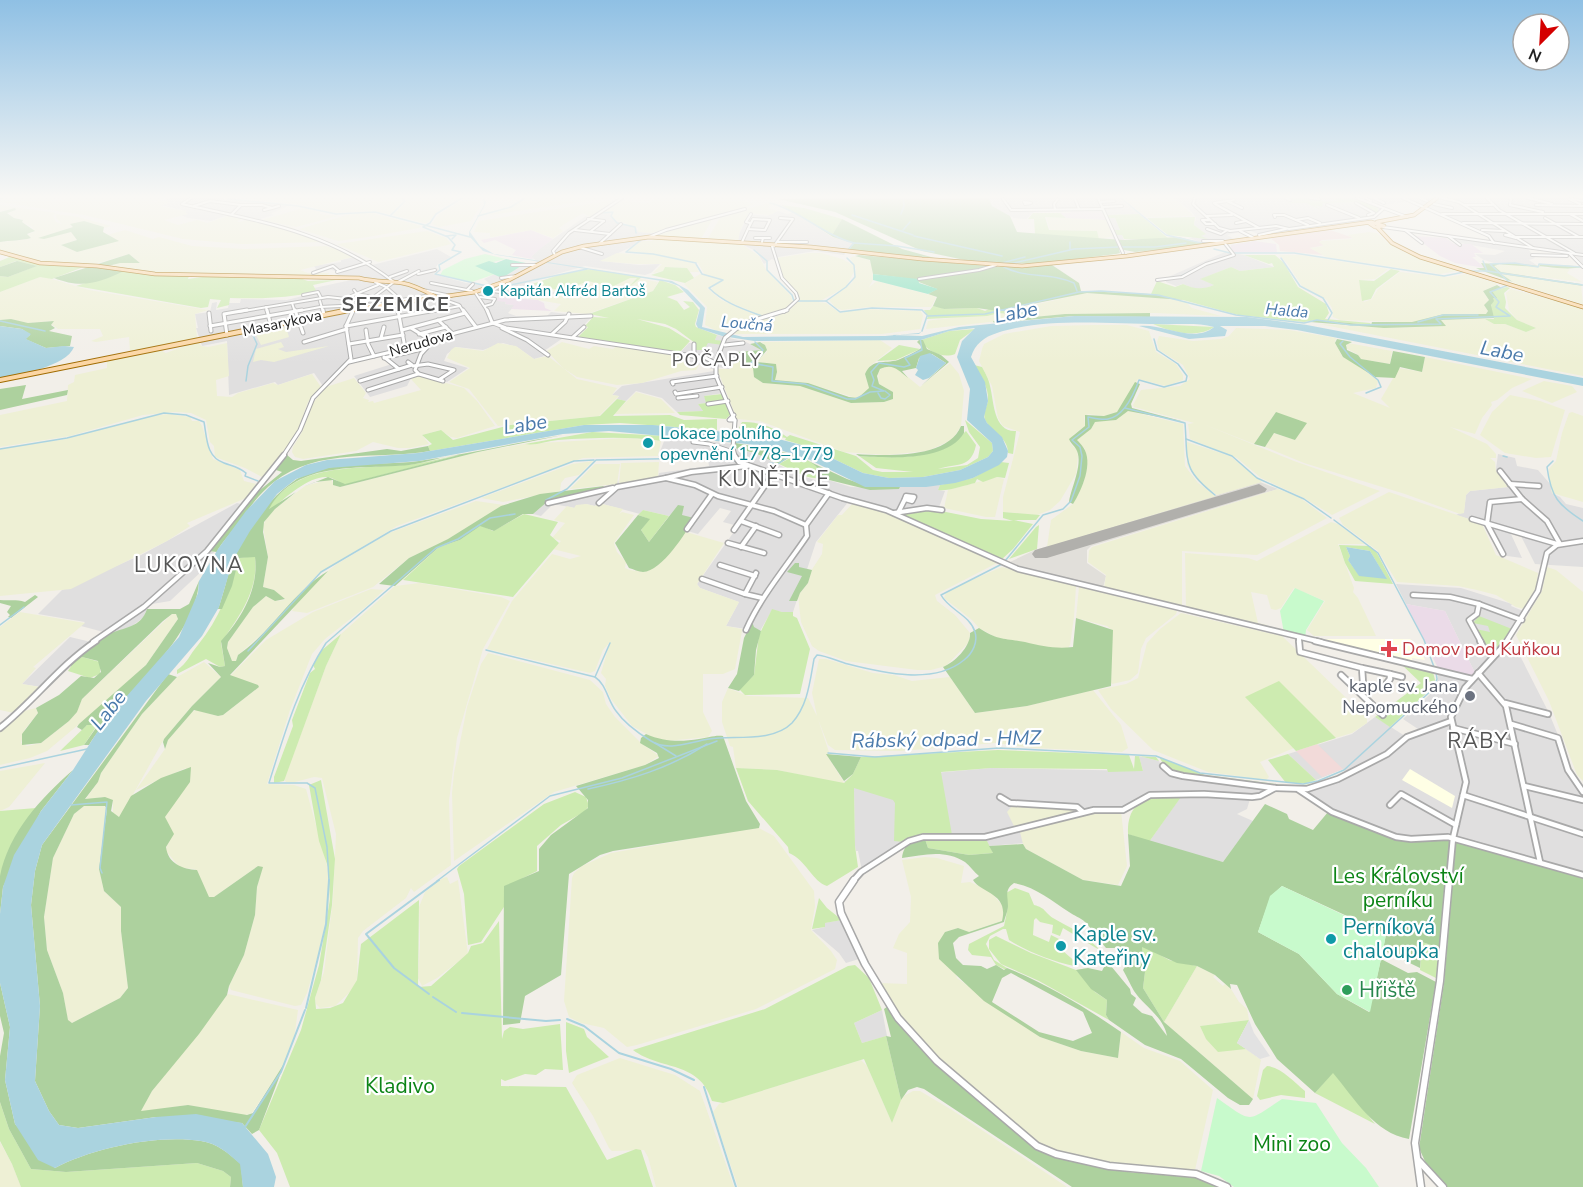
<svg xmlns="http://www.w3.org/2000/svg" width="1583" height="1187" font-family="'Nunito Sans',sans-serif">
	<rect width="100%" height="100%" fill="#f2efe9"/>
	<g fill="#e0dfdf">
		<polygon points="170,198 213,198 290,205 270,214 274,215 257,220 231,214 211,221 188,218 181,215 187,214 183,210 159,205 169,203 163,201"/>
		<polygon points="989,198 1120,198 1139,214 1107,215 1108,218 1115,218 1124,240 1114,240 1104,216 1099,209 1036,210 1026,219 1014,218 993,207"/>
		<polygon points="1174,198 1583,198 1583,264 1575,255 1528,249 1535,258 1529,260 1538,266 1514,263 1494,263 1484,260 1475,254 1495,255 1505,251 1460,243 1450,237 1491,241 1491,238 1442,214 1411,202 1376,205 1384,209 1376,217 1261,235 1248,230 1227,235 1238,241 1208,245 1189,238 1205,234 1194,225 1196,218 1191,211"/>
		<polygon points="605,210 603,212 614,212 612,217 618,222 636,227 638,232 655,233 655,236 601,261 639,265 660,264 651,273 645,275 585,266 528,282 547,287 543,291 556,292 551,296 522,294 518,298 499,297 506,302 505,304 515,305 508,313 516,316 547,316 551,312 592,317 572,337 566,336 544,351 548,355 534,359 517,347 503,343 483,350 456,347 447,354 444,361 468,368 447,382 420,375 411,378 407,386 370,397 354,376 392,364 383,355 345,364 323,386 314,373 278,385 275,382 229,395 227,341 202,346 196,328 198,328 195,314 210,312 212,303 217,302 216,310 228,308 229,303 240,303 241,299 287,300 317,292 314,288 356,279 310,280 330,278 341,273 329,269 313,272 316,269 314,266 341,262 341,260 359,256 372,265 437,249 451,257 438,264 436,267 439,270 433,274 466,283 485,285 489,283 484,279 495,274 501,277 521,266 529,266 537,261 531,257 539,249 586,216 588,218"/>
		<polygon points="778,211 787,214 794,212 832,237 854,243 844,255 815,251 778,257 777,262 772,259 764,264 756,251 739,243 738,236 749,214 767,216"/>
		<polygon points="1225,252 1244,255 1274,267 1240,271 1231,267 1201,279 1215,285 1203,289 1195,289 1183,284 1176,286 1166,282 1166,278"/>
		<polygon points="717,335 746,342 761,350 738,352 734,360 736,361 729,369 718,367 712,369 703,365 688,363 692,356 679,354 689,343 708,343 715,340"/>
		<polygon points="714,371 724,393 704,396 707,403 698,404 703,411 677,412 662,398 636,391 626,401 617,399 619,396 612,395 622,386"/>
		<polygon points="666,436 732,444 735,448 756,454 802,476 818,481 825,479 851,487 899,489 900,487 940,485 938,490 945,491 938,510 890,513 849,501 816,542 793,612 782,612 772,610 760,631 726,626 739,602 700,588 697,584 738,526 723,522 731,511 720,508 698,534 684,530 679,505 669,516 643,510 640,514 599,503 595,506 586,504 575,508 553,504 541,516 533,514 547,502 599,492 608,486 617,484 618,480 619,484 658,477 659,473 709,466 707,453 683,452 682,457 658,457"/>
		<polygon points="1498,454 1515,458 1517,466 1538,470 1551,485 1552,493 1560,497 1566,504 1583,508 1583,567 1535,564 1520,534 1510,532 1522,558 1500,555 1484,524 1456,515 1464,511 1466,495 1470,491 1508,487 1496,469"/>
		<polygon points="237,503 245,505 209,551 214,552 204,569 170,601 152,604 147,609 144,617 128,629 111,634 81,626 85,622 38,614 62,590 141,555"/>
		<polygon points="1396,584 1461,588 1512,604 1511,606 1523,611 1507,637 1512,640 1549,713 1558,735 1556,738 1565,770 1583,797 1583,873 1457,837 1435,834 1417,837 1399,835 1337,813 1306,796 1304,791 1340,780 1389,756 1410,737 1449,724 1447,720 1421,731 1403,719 1437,688 1438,672 1467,679 1475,673 1445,611 1406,604"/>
		<polygon points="70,637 91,642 80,649 41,687 22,684"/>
		<polygon points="1375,717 1405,736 1385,754 1347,772 1343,769 1316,780 1288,754 1352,734"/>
		<polygon points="1139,756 1159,761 1162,768 1269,789 1254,796 1156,792 1143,795 1122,809 1095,808 992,835 922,835 862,871 858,851 856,851 855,846 854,788 844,781 991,768 1143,771"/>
		<polygon points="1182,795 1250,799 1247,809 1237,814 1253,821 1223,862 1149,842"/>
		<polygon points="1020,832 1025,843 989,846 993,853 952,837 986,839"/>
		<polygon points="842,920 862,958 846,963 839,953 812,930 825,927 824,923"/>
		<polygon points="882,1010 887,1036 862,1043 854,1023"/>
	</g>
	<g fill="#f2dad9">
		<polygon points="1330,230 1354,238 1322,240 1319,242 1325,245 1310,248 1324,255 1280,251 1279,245 1270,238"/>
		<polygon points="1317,744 1343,769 1322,777 1296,751"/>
	</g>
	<g fill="#ebdbe8">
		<polygon points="1099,209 1106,220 1075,219 1066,218 1060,213 1071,213 1070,210"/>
		<polygon points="531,230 553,239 540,249 531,257 534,258 532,259 512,255 516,250 495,240 484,243 481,240"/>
		<polygon points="1414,236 1446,238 1454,244 1471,244 1483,253 1474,253 1476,257 1472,257 1485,268 1455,263 1440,256"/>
		<polygon points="1255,241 1276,244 1277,253 1235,253 1231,248 1231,245"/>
		<polygon points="499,297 538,300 544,303 545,308 552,311 511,309 514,305 505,304 506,302 497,301"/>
		<polygon points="1406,604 1445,611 1475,673 1472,676 1439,670"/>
	</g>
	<g fill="#ffffe5">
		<polygon points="1315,639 1410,639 1418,645 1425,660 1412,658 1413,662 1406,661"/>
		<polygon points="1410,769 1455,796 1452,808 1402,780"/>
	</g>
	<polygon fill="#e1dfda" points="1260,482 1278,489 1091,546 1087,550 1087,563 1106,576 1103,588 1022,567 1010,562 1035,550"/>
	<g fill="#eef0d5">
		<polygon points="0,198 54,198 57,202 67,198 164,198 145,204 165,200 170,203 161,205 163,207 187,211 185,212 188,214 164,220 178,225 197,220 207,223 231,215 245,218 237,221 239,222 250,219 291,227 321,242 241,244 183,239 84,215 0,202 2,200"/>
		<polygon points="243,198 401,198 403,201 390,214 373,211 332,213 304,205"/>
		<polygon points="405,198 459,198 443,207 428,206 442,209 427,223 424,223 393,215 407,201"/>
		<polygon points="480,198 481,205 471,221 439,227 432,224 438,215 464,199"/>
		<polygon points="526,198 608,198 489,215 512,207"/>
		<polygon points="657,198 735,198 754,204 737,210 652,233 638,232 638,228 614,219 612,216 613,212 603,211 623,201 649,203"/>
		<polygon points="1122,198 1174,198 1194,216 1146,217"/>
		<polygon points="614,200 590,217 583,213 566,223 559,228 563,231 553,238 531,230 493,237 490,237 490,233 474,232 479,221"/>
		<polygon points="769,203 772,204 767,208 778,211 770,215 749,213 740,231 738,241 707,240 721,216"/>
		<polygon points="0,205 56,213 53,216 56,222 62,224 56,218 56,214 78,217 111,226 104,228 84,221 71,225 73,227 39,238 71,232 77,240 62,245 77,252 117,241 107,235 125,230 153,239 159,237 192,246 245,249 326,246 357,256 300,270 308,273 330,273 327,275 203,275 153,273 108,267 117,263 140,263 129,254 91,265 46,262 0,250 0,242 23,240 31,238 27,235 34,232 32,227 22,222 22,219 14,218 7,212 15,210 9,209 0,212"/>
		<polygon points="303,208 320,212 320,214 338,216 296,227 262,220"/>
		<polygon points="368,212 421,226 419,228 368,237 338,241 299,229 347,215"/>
		<polygon points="1046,217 1106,220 1113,236 1099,239 1097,231 1050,230"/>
		<polygon points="713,218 701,239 653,236 659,233"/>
		<polygon points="427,231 446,238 451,244 378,262 337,244"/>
		<polygon points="1369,232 1377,233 1387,242 1406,253 1458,271 1440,274 1326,257 1310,248 1324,246 1319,242 1321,241 1353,239 1348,235"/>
		<polygon points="655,238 743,245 759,256 766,270 791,296 793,302 786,310 765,317 722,299 711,290 714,285 707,288 721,300 758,316 734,327 722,324 719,326 731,328 717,331 705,325 707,307 684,284 700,274 705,275 698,263 681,260 695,264 699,272 689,272 687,268 665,267 663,271 653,273 662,264 635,264 600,261 617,253 645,255 627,251 642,241 652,241"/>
		<polygon points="808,253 821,253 842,259 853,265 855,270 846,287 818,302 826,303 840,313 861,309 921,311 923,316 920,329 882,334 735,334 736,330 752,322 775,317 791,309 797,302 803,302 798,300 796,293 783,279 777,258"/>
		<polygon points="1279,255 1301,255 1388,269 1375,279 1359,280 1364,302 1372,299 1378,289 1400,272 1448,277 1466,274 1498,284 1483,291 1489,300 1485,306 1488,311 1486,314 1409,322 1340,320 1333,317 1332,308 1327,300 1302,286 1287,263"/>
		<polygon points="854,256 869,260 872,264 873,280 869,287 877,281 934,296 936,298 931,307 868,307 842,310 836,308 829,300 852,283 856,269 850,258"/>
		<polygon points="1508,264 1549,268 1566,267 1570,269 1567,273 1582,282 1500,272 1493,266"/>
		<polygon points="1501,274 1581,286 1583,304 1514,283"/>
		<polygon points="42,276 89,290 208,310 195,314 197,339 130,352 129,337 96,342 91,341 103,336 100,329 58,329 51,324 52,321 28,323 11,319 0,320 0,292"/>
		<polygon points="630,277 658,282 653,291 587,314 554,311 561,304 521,297 526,294 554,297 559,292 545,289 555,287 565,291 588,281 614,286"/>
		<polygon points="1511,289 1583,308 1583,376 1319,324 1391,328 1445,326 1441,320 1461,319 1485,319 1494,324 1505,324 1526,332 1535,328 1517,320 1509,310 1506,293"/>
		<polygon points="1087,293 1159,297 1186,302 1192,308 1221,316 1154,313 1065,314 926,329 928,321 933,320 1000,313 1025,316 1028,313 1015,312 1011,310"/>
		<polygon points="1093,325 1127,325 1149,331 1156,352 1176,364 1183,375 1183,380 1166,386 1138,379 1117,412 1104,416 1088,414 1084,417 1085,426 1073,435 1070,443 1077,450 1078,456 1076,474 1060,501 1050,510 1037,515 1003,512 1003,497 1020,432 1003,426 998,418 992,386 979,361 982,349 984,344 1004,334 1051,326"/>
		<polygon points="273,326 274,330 286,327 289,337 261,345 255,333 258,329"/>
		<polygon points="1236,328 1289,330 1336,338 1335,343 1342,356 1371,374 1378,381 1376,388 1353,393 1390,408 1381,399 1399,368 1422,372 1425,357 1532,379 1512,388 1497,400 1491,402 1492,405 1482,418 1475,434 1450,427 1487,444 1496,454 1496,458 1490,458 1495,462 1496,471 1508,487 1470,491 1466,495 1464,513 1460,514 1405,494 1304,463 1265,447 1273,433 1296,440 1276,412 1254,444 1203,424 1294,461 1380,491 1332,515 1304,498 1261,478 1237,458 1190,439 1188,424 1194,423 1134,407 1133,405 1141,390 1180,386 1190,379 1183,365 1159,350 1157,342 1159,336 1193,341 1221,339 1229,336"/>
		<polygon points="880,340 892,348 869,367 865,374 869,388 861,397 856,398 808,383 776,380 774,379 777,374 776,364 756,362 767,352 762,342"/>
		<polygon points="198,341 201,346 208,347 227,343 229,376 216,380 217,396 232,397 238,393 273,383 278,385 312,374 321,387 308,402 297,433 276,464 262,477 245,468 215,457 214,446 210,442 206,420 191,413 176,412 143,415 70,436 0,447 0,415 67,401 68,385 74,382 75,375 107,368 107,362 109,360 160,350 166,353"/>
		<polygon points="281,342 284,347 278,349 286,352 329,346 274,362 261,360 253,362 256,349"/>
		<polygon points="562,342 589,349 594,346 613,349 618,345 691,356 687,363 699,365 696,370 681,371 642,383 617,385 577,377 563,368 547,351"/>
		<polygon points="498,343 516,346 534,359 548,356 577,379 617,388 612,395 619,396 599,416 498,426 469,389 449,382 470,368 447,358 451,350 455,347 483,351"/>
		<polygon points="1348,343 1392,351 1390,364 1361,359 1357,354 1346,348"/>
		<polygon points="735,362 741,362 753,368 754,376 763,383 800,386 851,403 884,402 893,399 893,392 879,384 878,372 883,367 890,366 897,368 920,387 950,363 959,374 964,391 961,426 952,440 927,451 886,455 844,452 760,421 737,419 717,369 730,369"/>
		<polygon points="419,376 442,382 442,384 446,383 464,388 477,401 495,426 457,438 451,437 440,430 422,435 429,444 410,448 398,448 373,442 356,451 303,459 295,457 292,452 293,447 302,432 311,405 326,387 354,378 366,393 363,398 369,400 368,402 373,401 374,403 421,390 411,379"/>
		<polygon points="1544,381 1572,386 1577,392 1552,403 1522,391"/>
		<polygon points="636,392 661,399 675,413 614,414"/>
		<polygon points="1510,395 1540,401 1565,410 1551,457 1536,458 1505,453 1480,435 1492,412"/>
		<polygon points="1128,411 1183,424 1185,466 1198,483 1216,496 1047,547 1051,520 1073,504 1084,481 1086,468 1085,449 1077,440 1091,429 1095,422 1116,420"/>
		<polygon points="1572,412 1583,416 1583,502 1552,493 1549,478 1549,469 1556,461 1562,433 1569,413"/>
		<polygon points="169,414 190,417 192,421 199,421 202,426 213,459 240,470 244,481 256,484 246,498 187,523 190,526 167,541 71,589 0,596 0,449 66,439 150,416"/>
		<polygon points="625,438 661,441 658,456 583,458 397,526 319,573 265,631 238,655 236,661 232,661 227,648 228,642 253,607 266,596 275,601 285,600 274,590 263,587 268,557 263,526 267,517 276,508 305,486 331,479 334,485 340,487 478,452 524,444"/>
		<polygon points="1187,442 1230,456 1262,482 1217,495 1198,481 1187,465"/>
		<polygon points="593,461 579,475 565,478 561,483 560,491 503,502 481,498 572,464"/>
		<polygon points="659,462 658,477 619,484 621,463"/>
		<polygon points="595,464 620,464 617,484 570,489"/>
		<polygon points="997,477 1004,479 995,517 986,517 944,508 948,490"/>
		<polygon points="1278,489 1299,497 1327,518 1257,555 1182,551 1182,607 1104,588 1106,575 1088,562 1089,551 1092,547"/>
		<polygon points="1389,492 1478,522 1483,526 1496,555 1538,573 1536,588 1524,609 1516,607 1496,595 1477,590 1458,586 1397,582 1378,551 1343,525 1339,518"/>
		<polygon points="476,501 504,505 448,539 409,558 373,587 307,613 292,611 298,600 315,581 337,564 389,533"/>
		<polygon points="598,503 623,509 619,514 622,512 634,515 614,543 617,552 626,562 625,568 630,570 643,572 657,566 686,532 724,543 697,584 700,588 739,602 726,626 742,629 742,631 735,669 723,674 703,674 703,712 712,731 708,737 666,741 654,738 632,726 611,699 605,686 606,679 601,673 610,642 603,650 595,671 590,673 487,649 512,601 552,554 570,559 581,556 553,549 561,541 552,538 565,523 554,520 567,506 574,508 576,505 586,504 595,506"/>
		<polygon points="853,503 889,513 997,563 935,595 937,601 955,615 970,633 969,642 946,666 931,670 917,670 846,661 819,651 812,646 801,622 798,596 808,583 811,571 822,554 823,544 817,542 838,515 842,515"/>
		<polygon points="1331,522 1338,524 1365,544 1338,544 1354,588 1353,592 1358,598 1376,636 1314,636 1307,630 1325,601 1294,588 1281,608 1276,610 1271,609 1267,595 1251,592 1258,623 1267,625 1268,629 1188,610 1186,607 1185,553 1248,558 1257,561"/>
		<polygon points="1002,567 1076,586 1074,617 1070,645 1068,648 1056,649 999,639 979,628 972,620 944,598 946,593 960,585"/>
		<polygon points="1547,567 1556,570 1583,592 1583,781 1577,775 1549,701 1516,635 1542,591"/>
		<polygon points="420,583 501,597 510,601 483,649 457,738 449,801 451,865 414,892 411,888 406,898 363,931 358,938 357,980 352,990 335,1006 320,1008 316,1004 315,998 324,972 333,900 336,834 322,778 314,777 295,782 286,782 284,779 326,666 341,634 395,586"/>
		<polygon points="1079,587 1177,611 1176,614 1146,638 1141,649 1138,673 1130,680 1112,684 1110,681 1112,630 1107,626 1076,618"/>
		<polygon points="371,589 384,590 368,605 325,639 312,654 290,710 267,784 294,785 306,789 328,869 330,899 319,952 307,993 301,1005 295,1006 231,990 229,986 244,955 255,915 257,887 260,875 258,866 214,897 208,897 195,869 180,868 166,851 167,843 172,837 165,817 186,768 136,790 165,749 168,740 192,712 196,710 218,716 223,715 259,687 230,676 266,640 313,612"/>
		<polygon points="20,612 85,623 33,667 36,668 22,684 40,687 14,713 0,710 0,627"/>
		<polygon points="1181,613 1282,636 1367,718 1367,723 1352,733 1335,738 1279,682 1294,748 1260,762 1269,777 1266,780 1208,772 1153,750 1111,709 1098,690 1126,684 1138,678 1147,643 1160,629"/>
		<polygon points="172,614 176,614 178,619 146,665 122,688 47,751 30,758 0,765 0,731 24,711 36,708 38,713 25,729 21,743 27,746 41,743 69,721 77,711 82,699"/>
		<polygon points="488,653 590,680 603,692 606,704 615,717 641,743 659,756 645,765 554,792 454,861 452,793 454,773 467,707 481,664"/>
		<polygon points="819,659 826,659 873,673 894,675 912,681 950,677 975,713 1027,706 1093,690 1121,725 1128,748 1122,752 1034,748 995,743 901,751 835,750 828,745 818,719 829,752 828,757 845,784 777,770 736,768 733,747 730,746 722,722 722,702 728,688 748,696 808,698 817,716 812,693"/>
		<polygon points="204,662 221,677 192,706 164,739 121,816 118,817 113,814 113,801 102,797 85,800 98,782 101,773 142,714 177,677"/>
		<polygon points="45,763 9,807 0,811 0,771"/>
		<polygon points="1013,805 1075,809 1079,811 1016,830 1007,812"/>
		<polygon points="84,806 104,806 107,809 99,869 104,891 121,907 121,931 128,988 120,998 72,1023 68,1021 63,993 47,950 44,917 53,858 74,814"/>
		<polygon points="1097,811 1121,811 1127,866 1118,885 1083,880 1026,849 1023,844 1020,832"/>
		<polygon points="757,827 774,836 814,891 815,906 811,930 831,951 837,960 835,969 756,1009 637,1045 627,1047 604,1028 581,1023 569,1017 564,1001 572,878 574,873 582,866 611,853"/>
		<polygon points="925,857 937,858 964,866 961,883 970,882 990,891 1002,905 1004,912 1002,921 969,932 958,928 945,932 957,978 1040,1037 1081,1051 1118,1058 1121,1032 1144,1048 1180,1061 1213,1090 1195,1170 1111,1164 1068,1154 1037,1142 990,1106 905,1025 879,983 907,984 907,953 893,948 899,934 910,922 911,897 902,860"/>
		<polygon points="447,877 450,884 458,880 468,954 437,978 422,986 418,978 420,942 419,907 425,892 443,878"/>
		<polygon points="1197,966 1215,975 1213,977 1223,986 1225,984 1231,989 1239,1002 1247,1009 1249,1020 1200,1026 1246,1049 1261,1060 1253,1099 1164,1022"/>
		<polygon points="228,994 298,1010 294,1039 285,1062 252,1113 243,1116 188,1105 140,1112 152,1091"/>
		<polygon points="620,1058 675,1075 700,1091 734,1187 656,1187 648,1157 644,1150 612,1151 609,1148 593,1116 572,1083 577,1075"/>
		<polygon points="861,1060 867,1066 892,1123 899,1103 904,1096 913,1091 920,1091 952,1110 1067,1187 738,1187 715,1119 713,1112 719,1104"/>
		<polygon points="0,1142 12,1164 21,1187 0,1187"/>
	</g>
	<g fill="#cdebb0" fill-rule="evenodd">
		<polygon points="1291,198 1329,198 1321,199 1323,202 1339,201 1331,198 1356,198 1364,202 1383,203 1370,202 1378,207 1378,215 1362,218 1351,215 1356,214 1360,217 1371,216 1375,213 1364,211 1374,212 1357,202 1323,203 1322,207 1314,205 1321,210 1306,203 1287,203 1296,201 1278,202 1291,201 1289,199"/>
		<polygon points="781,205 804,208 842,219 832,235"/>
		<polygon points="1033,213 1060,213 1066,218 1045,217 1049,230 1097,231 1099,239 1035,234 1034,219 1028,219"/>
		<polygon points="1139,214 1169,239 1124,239 1122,235 1115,235 1113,230 1120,230 1115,218 1108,218 1107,215"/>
		<polygon points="1195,217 1194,225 1206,234 1201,236 1208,239 1168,235 1147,218"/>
		<path d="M1244,255H1275L1284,263L1298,287L1326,304L1329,313L1325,319L1370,323L1372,325L1317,320L1304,322L1238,315L1183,300L1151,294L1157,281L1175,287L1183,284C1194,289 1202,290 1214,285L1200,279L1231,267L1240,271L1274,267L1272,263L1269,264Z"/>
		<polygon points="12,256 33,262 86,266 52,279 40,277 0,292 0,276 8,277 36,266 16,261 0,267 0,261"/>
		<polygon points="665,267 687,268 694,278 685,283 651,275 663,271"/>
		<polygon points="591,269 642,277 629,287 637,278 630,278 612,287 588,281 563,291 532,284 562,274"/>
		<polygon points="1391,269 1400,271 1376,289 1371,299 1362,301 1359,280 1374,281"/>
		<path d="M124,271L189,276L188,279L202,277L274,276H293L308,281L336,280L313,285L317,292C287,298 260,299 230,298L229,305L217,308L221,300L210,299L208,307L201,308L76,286Z"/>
		<polygon points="660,280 675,285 684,292 667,297 677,301 684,310 690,307 683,301 693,302 699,310 695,324 696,327 717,335 715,340 724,341 723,345 708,343 704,350 695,350 695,343 676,329 665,324 637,319 669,328 690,341 680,352 578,337 588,327 585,326 593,317 609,318 589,314 653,291"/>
		<polygon points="1507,287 1510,288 1504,293 1506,302 1505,308 1517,320 1536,328 1526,332 1505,324 1494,324 1485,319 1494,319 1491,309 1492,291"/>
		<polygon points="933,306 942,307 943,309 977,308 985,311 989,309 998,311 1009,308 1009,311 1028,313 1026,316 999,313 987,316 926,319 928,317 924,310 930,310"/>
		<path d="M1153,324L1214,327C1197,339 1171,332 1153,324Z"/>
		<path d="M975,329L960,340L955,354C943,359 926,351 921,340L949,331Z"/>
		<polygon points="899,345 920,349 896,360 877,361"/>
		<path d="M974,365L982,367C985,373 989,379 990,386C994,401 993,432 1016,431L1013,454L1008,453C1008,438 994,434 987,423C981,415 987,408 988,400C989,387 980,376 974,365Z"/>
		<polygon points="722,394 731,414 726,419 680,415 677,412 703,411 698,404 706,403 704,396"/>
		<polygon points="617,399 626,401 613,416 670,415 684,420 717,419 717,430 620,423 584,425 430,451 428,446 432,444 422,435 441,430 453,440 510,425 600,416"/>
		<path d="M965,420L992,443L993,451L988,457L960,470L923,477L889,478L863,473L809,447L785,440L786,438L742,430L739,428L742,422C757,421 775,428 787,437L790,435L856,456L873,470L882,472H913L876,468L859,456C898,458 937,461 966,431L976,445C971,469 957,463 938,469L967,465L978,458L980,447L969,432Z"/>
		<path d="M592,432L666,436L662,441C627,436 592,438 558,440C547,441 535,446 525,444Z"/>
		<path d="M459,455L343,485C338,481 334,478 327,477C309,476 286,497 273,508L268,509C298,461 356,470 404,465C423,464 441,458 459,455Z"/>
		<path d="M792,457C804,458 817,462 822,475L820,478C807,480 791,469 779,464Z"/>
		<path d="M1001,462L1009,463L1005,478L997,477L983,482L977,479L975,483C966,485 946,492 938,490L940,485L973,478Z"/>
		<polygon points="931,509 981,519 1013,521 1003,518 1003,512 1040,515 1036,520 1014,520 1033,524 1013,549 1001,560 902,514"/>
		<polygon points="643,510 669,516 649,542 641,530 649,519 638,515"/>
		<polygon points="524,514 558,522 550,535 559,543 513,597 403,580 439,547 460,540 480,525 493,531"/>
		<polygon points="1039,525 1037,549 1009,559 1036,527"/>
		<path d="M1339,545L1370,546L1377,553L1393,584L1355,581L1345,563ZM1346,547L1370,551L1386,578L1359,575L1348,560L1350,556Z"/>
		<path d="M255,556C259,591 239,616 221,643L225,666L220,667L206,659L177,674V670C187,664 190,654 198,645C219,619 230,590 239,558Z"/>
		<polygon points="772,609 782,612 793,612 793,616 797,618 810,649 800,694 745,695 739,689 754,675 759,635"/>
		<polygon points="1479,616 1512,629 1494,651 1487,650 1476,629 1490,632 1488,626 1473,623"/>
		<polygon points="341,634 326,666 284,781 274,783 274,777 293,726 292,720 310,673 315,669 313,665 321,651"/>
		<polygon points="82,657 100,662 100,674 90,678 68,671 73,663"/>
		<polygon points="1401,664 1433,672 1435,680 1434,686 1390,727 1375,717 1421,683"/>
		<polygon points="1279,681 1336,738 1296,751 1245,697"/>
		<polygon points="98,724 84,745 60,751 87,725"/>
		<path d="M998,750L1129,755L1134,769L1135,756L1156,757L1159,761L1139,756L1143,771L1108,772L1107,769L991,768L941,772L952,835L904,842L894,841L895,803L893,800L854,788L855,846L858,867L827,886C813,882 806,860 789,853L788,847L748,801L736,768L777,770L844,783L853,774L861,757Z"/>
		<polygon points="1288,754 1316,780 1306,783 1286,783 1268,760"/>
		<path d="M1159,757L1205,775L1292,786L1314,784L1347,772C1332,783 1313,786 1294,788L1175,774L1166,768Z"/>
		<polygon points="321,780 335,859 332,905 321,980 315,998 316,1009 330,1008 343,1003 357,980 361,944 419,900 418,987 431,986 468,953 471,946 483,943 499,921 502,1039 504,1031 510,1027 523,1029 560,1024 563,1070 545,1069 536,1075 525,1074 505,1081 501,1079 501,1086 566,1087 607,1160 636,1149 641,1150 653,1187 290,1187 277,1153 259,1130 301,1030 319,965 330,899 328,867 319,841 309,785"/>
		<polygon points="575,792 586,797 589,806 584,812 561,825 537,846 537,871 523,878 481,942 468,945 464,894 457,869 459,866 544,804"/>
		<path d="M1156,796L1181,797L1149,842L1128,834C1127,813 1135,801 1156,796Z"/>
		<polygon points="36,808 8,851 0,878 0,811"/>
		<polygon points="925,839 986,839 993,853 969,855 928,848"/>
		<path d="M1015,888L1029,893L1034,905C1046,908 1044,912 1053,918C1071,928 1086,935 1101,951L1063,928L1060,936L1052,933L1053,925L1040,922L1036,918L1034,920L1033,935L1049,942L1051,935L1059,939L1056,945L1078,964L1075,963L1074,966C1052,961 1028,952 1009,940L1006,929H1003L990,936L986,944L994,960L1007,968L1006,970L996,965L991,957L972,955L968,950L969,944L1004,926L1008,907L1006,893Z"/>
		<polygon points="819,898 827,908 842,920 825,923 825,927 812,929"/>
		<polygon points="996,936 1031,953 1076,970 1088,968 1077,971 1095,992 1107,1000 1106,1015 1109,1020 1039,981 1001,964 989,949 989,940"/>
		<polygon points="1422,942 1440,948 1436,978 1420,970"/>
		<polygon points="1142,947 1146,947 1169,960 1197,966 1164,1022 1143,988 1145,972"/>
		<path d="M855,965L869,978L882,1010L854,1023L862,1043L886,1036L901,1100L892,1123L864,1059L723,1103L712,1101C699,1060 661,1071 633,1050L765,1009L848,966Z"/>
		<polygon points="1249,1020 1237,1043 1246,1049 1218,1052 1206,1039 1200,1026"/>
		<polygon points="566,1022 584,1029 587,1037 609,1057 569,1073 566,1051"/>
		<path d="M1267,1066C1281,1067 1294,1082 1305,1091V1098L1281,1095L1260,1100L1257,1096L1263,1070Z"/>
		<polygon points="1333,1072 1375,1124 1315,1093"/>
		<polygon points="0,1102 9,1129 31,1169 66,1172 197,1163 223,1171 231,1177 230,1187 21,1187 12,1164 0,1141"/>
	</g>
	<g fill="#add19e" fill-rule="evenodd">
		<polygon points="989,198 992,206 1010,216 1017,232 1123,240 1179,237 1208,245 1135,252 1119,249 1120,253 1116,254 1036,264 974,262 922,251 835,212 778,199"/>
		<polygon points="783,205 832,235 842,219 902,249 942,260 846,251 853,243 833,237"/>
		<path d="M15,208L16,210L7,213L14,218L23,220L22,222L35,231L27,234L31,238C21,241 10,240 0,242V212Z"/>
		<polygon points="84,221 104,227 103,232 119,241 77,252 61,245 77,240 71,232 44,239 38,238 73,227 70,224"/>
		<path d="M129,254L140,263H120L108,266L124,271C98,283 82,289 54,278Z"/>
		<polygon points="859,255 1000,267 1052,265 1079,283 1081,291 1151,294 1183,300 1087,293 998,311 977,308 944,309 933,306 937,297 928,294 937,289 911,279 873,274 870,260 855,256"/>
		<polygon points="17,261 37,266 8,277 0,276 0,267"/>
		<path d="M1481,263L1538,267L1541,264C1555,267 1567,264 1582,267C1557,273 1518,258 1494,266L1501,272L1581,284L1583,286L1501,274L1513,282L1480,270L1476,268H1484Z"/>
		<polygon points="1497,285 1502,288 1492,291 1497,298 1493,298 1494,301 1491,305 1494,318 1441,320 1446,326 1384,328 1310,322 1317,320 1371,325 1372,322 1412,322 1444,314 1486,314 1488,311 1484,305 1489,300 1483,291"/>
		<polygon points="1150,313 1150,317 1074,316 994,323 993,321 1065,314"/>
		<polygon points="11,319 28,323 54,321 51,325 55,328 49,331 72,336 70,346 46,348 25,339 30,335 22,329 0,326 0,320"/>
		<polygon points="1337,339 1352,342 1346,345 1347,350 1358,355 1361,359 1390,364 1393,351 1425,357 1422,372 1400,367 1395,378 1375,377 1343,357 1335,343"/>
		<path d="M919,340H923L927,349L941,355L949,362L921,386L946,363L932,354L919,358L916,368L902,371L908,378C898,370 893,363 880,369L877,376L879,384L893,392V399L884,402L851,403L800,386L763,383L754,377L753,368L742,362L733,361L738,352L761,350L750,344L760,342L765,345L767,350L757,362L776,364L777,372L775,380L808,383L849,397L858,398L869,388L865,374C872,358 884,364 898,360C905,357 913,353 920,349L922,347L917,342Z"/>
		<path d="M1135,382L1140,384L1131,404L1132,408L1185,422L1128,411L1116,420L1095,422L1091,429L1077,440C1079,442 1081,444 1083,447C1094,462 1082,490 1073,504L1069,502C1071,488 1083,465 1077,451C1075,446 1071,444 1069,439L1085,426V415L1104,416L1117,412Z"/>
		<polygon points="26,385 22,399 68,390 67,395 0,410 0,389"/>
		<polygon points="1276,412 1307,423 1295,440 1274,433 1265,447 1254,444"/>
		<path d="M961,426H964V433C947,462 888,458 859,456L856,454C885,456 948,459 961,426Z"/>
		<path d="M563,435L478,452L340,487L333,485V480L315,482L303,487L328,477L345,484L459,455C442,456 426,463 409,465C361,470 297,459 269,509L296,492L275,509L264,522L263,532L268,557L263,587L274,590L285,599L275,601L266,596L253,607L228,642L227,648L232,661H236L238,655C272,632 292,592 328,571L230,675L258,685L259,687L223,715L218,716L194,710L168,740L165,749L163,742L164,739L192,706L221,677L208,663L220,667L225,666L221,641C242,618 259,588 255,557L239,558L232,586L222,609H218C224,593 227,576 233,561C244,533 266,502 290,484C324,457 378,467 419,461C467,454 515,443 563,435Z"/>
		<path d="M736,443L793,454L847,479L870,487H900L899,489L870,490L825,479L818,481L822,475C818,464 803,456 792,457C787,458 782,462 778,464L755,453L735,448Z"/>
		<path d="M428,446L430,451C379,460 318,447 274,482C257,495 246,513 233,530C227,538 221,543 217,552L208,551L254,495L282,472L276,470L287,455L293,460L301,461L387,449L401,451Z"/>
		<polygon points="604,486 599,492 547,502 533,514 523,514 494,531 480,526 460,540 439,547 395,586 379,584 409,558 448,539 501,506 540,494"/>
		<path d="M678,505L684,506L682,515L694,518C686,533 662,571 643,572C639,572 633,569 629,568L615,543L638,515L650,519L641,530L649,542Z"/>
		<polygon points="795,563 799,563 799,567 812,570 808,583 800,593 797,601 789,601 802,576 787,572"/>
		<path d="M199,581C196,640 121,695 89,745H84L98,725H87L82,730L77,727L79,724L146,665L178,619L176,614H172L163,621L82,699L77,712L69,721L41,743L22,745V734L38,713L36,708L59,695L81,676L94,678L101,672L98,661L82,657L71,666L70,664C81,654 94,640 109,634C124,627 141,628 147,609H180L189,604Z"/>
		<path d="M35,595L38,597L11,618L8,617L10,615L7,612L11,606L0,603V600C9,601 16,599 25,602Z"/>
		<path d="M1076,618L1113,630L1111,686L1027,706L975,713L943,667C955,662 971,646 970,633L979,628C999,641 1004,638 1025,642C1042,646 1055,649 1073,647Z"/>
		<polygon points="752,622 754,627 761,631 756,650 754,675 739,691 728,688 737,674 744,638"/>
		<path d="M168,674L177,677L142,714L101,773L98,782L85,799L105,797L113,800L111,811L119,817L131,796L161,778L191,767L190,782L165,817L174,834L166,847C168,864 183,869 197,870L209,897H214L258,866L263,867L257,887L255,915L244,955L229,986L227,995L199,1034L152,1091L141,1111L188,1105L247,1115L253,1113L285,1062L259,1130L252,1134L242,1123L156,1117L78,1128L59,1125L49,1111L35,1081L40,1006L31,905L35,871L42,845ZM84,806H105L107,809L99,869L104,891L121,907V931L128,988L120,998L72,1023L68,1020L63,993L47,950L44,917L53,858L74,814Z"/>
		<path d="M646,734C664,742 681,742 699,739C708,738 714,735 723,736L746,801L760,824L759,828L613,851L600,855L569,874L561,975L525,996L520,1023L503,1025L504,886L539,871V849L551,835L588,808V800L576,786L645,765L659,758L657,753L640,743L641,738Z"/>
		<polygon points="826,754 861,757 853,774 844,781"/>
		<path d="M73,770L41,811L3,887L0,914C0,902 0,888 0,876C9,832 41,798 73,770Z"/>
		<path d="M1265,804L1287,814L1289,819L1313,830L1328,812L1402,841L1449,839L1451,841L1440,948L1422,942L1420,968L1383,950L1386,934L1282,886L1271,896L1258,932L1299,954L1337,994L1369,1012L1381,959L1408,973L1417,972L1436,982L1409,1139C1374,1133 1355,1099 1333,1073L1315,1093L1277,1059L1255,1024L1237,985L1230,984L1231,989L1215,975L1197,966L1177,963L1142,947L1145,972L1143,988L1164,1022L1253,1099L1249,1105H1240L1228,1098L1181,1059L1145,1045L1109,1020L1106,1015L1107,1000L1091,989L1076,970L1088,968L1102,971L1107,961L1101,951L1112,957L1116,962L1111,966L1130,989L1131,994L1136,998L1133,1005L1142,1013L1152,1016L1167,1036C1164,1017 1143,1005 1134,991C1130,984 1127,977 1123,970L1126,965L1125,952L1121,948H1106C1099,940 1093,930 1085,922C1080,917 1074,916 1069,912C1052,901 1036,887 1014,883C1004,890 1008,896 1008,906C1008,911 1005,917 1004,922L959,937L953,943L956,958L963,965L981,966L987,969L996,965L1004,970L1007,968C1047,984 1085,1007 1121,1032L1118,1058L1081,1051L1040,1037L984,1001L939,959L938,943L945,932L958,928L969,932L1002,921C1009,893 982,894 973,880L979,876C974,872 970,866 965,862C945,849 923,855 902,858C904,843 912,841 925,839L928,848L969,855L993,853L989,846L1023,844L1026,849L1083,880L1121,886L1130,866L1128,834L1223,862ZM1011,973L1083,1012L1092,1033L1073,1041L1039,1032L992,1002L1002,978Z"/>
		<polygon points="1456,840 1583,877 1583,1187 1446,1187 1428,1168 1419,1148 1444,983"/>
		<path d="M0,983L10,1027L5,1080L15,1124L55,1168C92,1148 158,1134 201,1141C217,1143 229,1154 241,1164L243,1187H230L231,1177L223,1171L197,1163L66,1172L31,1169L9,1129L0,1102V1056L4,1033L0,1016Z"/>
		<polygon points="888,1006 940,1066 984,1106 1026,1140 1054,1155 1128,1172 1200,1178 1223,1187 1072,1187 924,1089 917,1087 908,1090 901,1100 886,1036 891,1037 884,1009"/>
	</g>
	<g fill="#c8facc">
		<polygon points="485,254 506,259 476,266 495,274 472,282 440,275 443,270 465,259"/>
		<polygon points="1295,588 1324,601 1306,630 1305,638 1284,633 1280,611"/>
		<polygon points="1282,886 1386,935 1370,1012 1337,994 1299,954 1258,932 1270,896"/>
		<path d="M1217,1098C1253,1123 1246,1123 1282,1099L1316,1103L1342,1143L1366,1168L1379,1187H1234L1219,1176L1201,1171Z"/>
	</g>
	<g fill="#88e0be">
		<polygon points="506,259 526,263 502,278 475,266 489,261 496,263"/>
		<polygon points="873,274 918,279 919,283 938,289 928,294 873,280"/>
	</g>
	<polygon fill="#e2e2e2" points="1249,1020 1254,1033 1270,1056 1260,1059 1237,1043"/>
	<g fill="#aad3df">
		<path d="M483,198L486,201L485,205L470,232L480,246L494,254L672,281L688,290L705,308L702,327L743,337L885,336L919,333L922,331L919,334L892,335L922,336L959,327L1074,316L1247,317L1307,325L1583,378V386L1297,330L1265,326H1220L1227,330L1225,336L1189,339L1139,326C1163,323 1194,344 1214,327C1197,322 1176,325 1159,324C1109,324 1045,317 997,333C984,337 975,344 971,357L985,382L988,401L984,417L987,423L1002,437L1008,451L1007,457L999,465L973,478L955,483L926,487H865L810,460L777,449L747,444L609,431L563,434L419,461L329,468L296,479L277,494L250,531L233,560L219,607L202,636L146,701L42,845L35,871L31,905L40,1006L35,1081L49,1111L59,1125L78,1128L156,1117L196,1114L242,1123L268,1154L276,1177L274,1187H243L240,1164C229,1154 217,1143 201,1141C158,1134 92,1148 55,1168L38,1160L15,1124L5,1080L10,1027L0,983V914L3,887L14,855L41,811L73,770L103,723L179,637L198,593L199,581L218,549L246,511L275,481L306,465L327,460L418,453L584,425H653L767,436L809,447L863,473L889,478L923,477L960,470L988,457L993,451L992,443L967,420L970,389L957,357L962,341L975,328L949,331L921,340L754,341L722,336L698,328L696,324L700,308L679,286L668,282L497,255L483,251L469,236V232L484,205Z"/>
		<path d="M0,326L22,329L31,334L26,339L46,348L64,346L74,347C66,367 19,374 0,379Z"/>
		<polygon points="930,353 946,363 929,378 923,380 915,375 918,370 916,368 920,356"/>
		<polygon points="1346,547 1370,551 1387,579 1359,576 1348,560 1350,556"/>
	</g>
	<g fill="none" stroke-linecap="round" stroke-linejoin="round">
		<g stroke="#aad3df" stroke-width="1.5">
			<polyline points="462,198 436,214 430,223 423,227 448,237 455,245 452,250 461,252 439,265 440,270 435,274 487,286"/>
			<polyline points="903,198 904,205"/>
			<polyline points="1121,198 1145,218"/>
			<polyline points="0,199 3,198"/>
			<polyline points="228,199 298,206 336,214 375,212 470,237"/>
			<path d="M770,203C801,211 823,235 854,243L848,250"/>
			<polyline points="600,213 613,212 611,216 617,223 635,227 636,233"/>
			<polyline points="901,214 904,206"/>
			<polyline points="391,215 405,201 402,198"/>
			<polyline points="852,215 913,235"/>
			<polyline points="478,216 511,207 525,198"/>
			<polyline points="1145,218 1166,235 1206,244"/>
			<polyline points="903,230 910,222"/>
			<polyline points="446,236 456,235 452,239"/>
			<polyline points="914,236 1002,256"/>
			<polyline points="642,239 626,252 653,254 696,263"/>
			<polyline points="1070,242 1070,249"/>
			<polyline points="854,243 897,246 934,252"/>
			<polyline points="1121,247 1155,247 1186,243"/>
			<polyline points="1214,249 1230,253 1294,253 1444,276 1464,272"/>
			<polyline points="754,250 767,261 767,270 792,295 794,301"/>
			<polyline points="1281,258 1300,286 1323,298 1332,313 1328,320"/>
			<polyline points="975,261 1002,263 1025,257"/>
			<polyline points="1483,261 1487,271"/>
			<path d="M696,264L702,274L723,280L709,288C724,303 743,309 762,316"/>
			<polyline points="1010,264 1074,249 1118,247"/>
			<path d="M1004,267C1026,279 1051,272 1074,283L1077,291"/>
			<polyline points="1470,271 1487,271 1583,285"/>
			<polyline points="1181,276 1191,271"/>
			<polyline points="501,287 587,269"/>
			<polyline points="796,301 826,301 840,312 872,308 922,310 927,315"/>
			<polyline points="826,301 846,287 855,277 854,265 847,258"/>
			<polyline points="1001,310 1009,311"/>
			<polyline points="1011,312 1027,313"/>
			<polyline points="766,318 776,315"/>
			<polyline points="0,321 45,331"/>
			<polyline points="1418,322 1443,315 1478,315"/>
			<polyline points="922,331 927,316 985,314 1079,292 1101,291 1158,295 1236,315 1304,323 1317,320 1351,325 1441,324 1436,319 1510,316 1496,307 1499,302 1490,292 1511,284 1490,264 1515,263 1538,267 1539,264 1581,267"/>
			<polyline points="1343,341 1340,344 1350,357 1378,380 1381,387 1366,393"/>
			<polyline points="755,342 763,350 751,363 773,367 772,381 805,384 847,399 855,399 870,392 884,391 872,386 874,380 871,372 879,363 904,367 910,365 905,358 922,350 920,338"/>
			<polyline points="246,381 248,366 257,344 251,331"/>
			<polyline points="878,393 881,398 885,399 890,395 885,391"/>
			<path d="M1125,408L1185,423C1188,462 1182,469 1215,495"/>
			<polyline points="1186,439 1232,456 1257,478 1304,499 1331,518"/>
			<path d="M0,449L67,438L164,413L186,415L204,422C207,438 206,457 224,463C232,466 239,467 246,473L245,476L258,481"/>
			<polyline points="1503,456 1507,457"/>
			<path d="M1553,461L1547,467C1551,497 1558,505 1583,521"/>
			<polyline points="770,463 778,464 792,454"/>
			<polyline points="546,500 567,489 596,460 703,458 733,461 751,458"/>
			<polyline points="1334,520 1378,553 1424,640 1434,667"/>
			<path d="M1005,561L1043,515L1063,509L1071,501L1080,476L1082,456L1080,447L1072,440L1089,427L1088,417C1094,418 1102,420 1108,419C1124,416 1134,394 1139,380L1164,387L1186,381L1187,376L1178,364L1157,350L1154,339"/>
			<polyline points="0,625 24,607"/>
			<path d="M486,650L595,677C606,684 608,701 616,711C625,724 638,733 651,741C668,752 690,742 709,739C734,735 772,743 792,723C808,705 810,681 814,659L817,655C828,656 837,661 848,664C883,673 934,685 964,660C973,653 978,642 975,632C970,615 949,610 941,595L1002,564"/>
			<polyline points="248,651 321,572 391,531 574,461 594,460"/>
			<polyline points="595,677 610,643"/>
			<polyline points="655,743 676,756"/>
			<polyline points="828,753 875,757 999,748 1156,756 1200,773 1303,784 1318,781 1344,770 1434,688 1437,679 1436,672"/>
			<polyline points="0,768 87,749"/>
			<path d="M588,789C630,780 670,768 707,744"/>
			<polyline points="71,805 107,802 100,868 102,873"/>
			<path d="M329,881L327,847L315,788L307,783H269C284,735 298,686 326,643L436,548L458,539L490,518L515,514"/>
			<polyline points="437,881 550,796 622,778 717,741"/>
		</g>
		<g stroke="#aad3df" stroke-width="2">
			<polyline points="429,994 394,968 366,934 439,880"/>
			<polyline points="433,997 456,1012"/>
			<polyline points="306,1008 326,924 329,880"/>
			<polyline points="462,1013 546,1021 560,1020"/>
			<polyline points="567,1019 584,1026 619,1053 671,1069 694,1080"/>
			<polyline points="704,1087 736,1187"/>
			<polyline points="245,1127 281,1072 305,1010"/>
		</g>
		<polygon fill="#b1b0ac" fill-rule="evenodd" points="1259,484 1267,489 1265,492 1047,558 1035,558 1032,554 1035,550"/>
		<g stroke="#a9a9a9" stroke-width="4">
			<g id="minor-far4">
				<path d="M191,198L182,204C262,222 327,231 394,282L356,310"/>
				<polyline points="1098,198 1123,253"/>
				<polyline points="1195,198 1193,204 1196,207 1219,228 1230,231"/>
				<polyline points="1286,198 1290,200"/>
				<polyline points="1310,198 1319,199"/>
				<polyline points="1357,198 1407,217"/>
				<polyline points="1366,198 1371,201"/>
				<polyline points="1374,198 1384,203"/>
				<polyline points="1403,198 1489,236 1494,243"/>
				<polyline points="1420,198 1427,201"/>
				<polyline points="1442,198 1459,202 1533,248"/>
				<polyline points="1487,198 1499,210 1574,253"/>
				<polyline points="1511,198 1510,205 1543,212"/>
				<polyline points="1528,198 1552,204"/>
				<polyline points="1003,199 1011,210 1102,209"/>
				<polyline points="1075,199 1079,209"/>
				<polyline points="1569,199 1580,204"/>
				<polyline points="1572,199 1583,201"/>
				<polyline points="1227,201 1242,208"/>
				<polyline points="1024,202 1031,203 1025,204"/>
				<polyline points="1100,202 1114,201"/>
				<polyline points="1214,203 1234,200"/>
				<polyline points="1356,203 1374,213 1368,215"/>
				<polyline points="1215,204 1259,228"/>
				<polyline points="1434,204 1452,208"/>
				<polyline points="241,205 262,205 272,208 264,210"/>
				<polyline points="1327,205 1359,218"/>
				<polyline points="1464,205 1492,205"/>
				<polyline points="1536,205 1583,206"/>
				<polyline points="194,206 210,201 241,205 232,214"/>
				<polyline points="1102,207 1122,206"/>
				<polyline points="272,208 279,206"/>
				<polyline points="1055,209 1054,204 1058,199"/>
				<polyline points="1442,214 1583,214"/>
				<polyline points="1570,214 1583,221"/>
				<polyline points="1206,216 1232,215"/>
				<polyline points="1275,217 1274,215 1284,215 1308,225"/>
				<polyline points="1545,218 1579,237"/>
				<polyline points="588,219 604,221"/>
				<polygon points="753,219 770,220 765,230 748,229"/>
				<polyline points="1209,220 1202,220 1206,224 1215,224"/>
				<polyline points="1296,220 1308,218 1320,223"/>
				<polyline points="750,223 746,222 751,214"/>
				<polyline points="1236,223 1246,221"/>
				<polyline points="1463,223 1583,224"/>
				<polyline points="1383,227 1583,255"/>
				<polyline points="1207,229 1221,234 1226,231"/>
				<polyline points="575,230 610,234"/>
				<polyline points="1405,230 1422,243"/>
				<polyline points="1482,230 1504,231"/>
				<polyline points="591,231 604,221"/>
				<polyline points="1230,231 1276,226 1289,229 1374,217 1383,209"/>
				<polyline points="1240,231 1254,238"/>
				<polyline points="1259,235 1286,229"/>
				<polyline points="1510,235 1505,235 1516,238"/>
				<polyline points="1448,236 1460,245"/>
				<polyline points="649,237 666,230 745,209"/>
				<polyline points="1516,237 1583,237"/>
				<polyline points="755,238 763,238 762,242"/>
				<polyline points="763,238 770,238"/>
				<polyline points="742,242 748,229"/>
				<polyline points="778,242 807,242"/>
				<polyline points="599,244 621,224"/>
				<polyline points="772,246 782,278 796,293 798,299 784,312"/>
				<polyline points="774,246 793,219 780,218"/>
				<polyline points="579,247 602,254"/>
				<polyline points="1570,254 1583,267"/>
				<polyline points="555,255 553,251 569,233 622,198"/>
				<polyline points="1532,255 1567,256"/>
				<polyline points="512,265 536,265"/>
				<polyline points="337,272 370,262"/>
				<polyline points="313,273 333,266 339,271"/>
				<polyline points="418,274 435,270"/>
				<polyline points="390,277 407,271"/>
				<polyline points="501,278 517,276"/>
				<polyline points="919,279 979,270 996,265"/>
				<polyline points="1157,280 1182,277 1206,264 1234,255 1223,241 1203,241"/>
				<polyline points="375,282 386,287 401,300"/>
				<polyline points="398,282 419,271"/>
				<polyline points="431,283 472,291"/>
				<polyline points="501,283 504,284 492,291 515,294"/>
				<polyline points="354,290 357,294 372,297"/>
				<polyline points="423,290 451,296"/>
				<polyline points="467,290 473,284"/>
				<polyline points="475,292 488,312"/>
				<polyline points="303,295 318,292 321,298"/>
				<polyline points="480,297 495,299 492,304 485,306"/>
				<polyline points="355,298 351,296 378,285"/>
				<polyline points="439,298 459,305 464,312"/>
				<polyline points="320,301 323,312"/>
				<polyline points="292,303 295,312"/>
				<polyline points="392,304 395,301 431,295"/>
				<polyline points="397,304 398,312"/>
				<polyline points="266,307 267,312"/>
				<polyline points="364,309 397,306"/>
				<polyline points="238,312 328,297 365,301"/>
				<polyline points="293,312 320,307 381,304"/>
				<polyline points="428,312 460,306"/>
			</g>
		</g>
		<g stroke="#a9a9a9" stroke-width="5">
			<g id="minor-far3">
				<polyline points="267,310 271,326"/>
				<polyline points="295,310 303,333"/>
				<polyline points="323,310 324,315"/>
				<polyline points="398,310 405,348"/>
				<polyline points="463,310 476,327"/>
				<polyline points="487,310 492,322"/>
				<polyline points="209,313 211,331"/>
				<polyline points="438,320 453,334"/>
				<polyline points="493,323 506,328 706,358 715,363"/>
				<polyline points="210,326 302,310"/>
				<polyline points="346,326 436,310"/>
				<polyline points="411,328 432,341"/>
				<polyline points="502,328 527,340 548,355"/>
				<polyline points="366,330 368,344 374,356"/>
				<polyline points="402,330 465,313"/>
				<polyline points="419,334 446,327"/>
				<polyline points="552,334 565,322 569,314"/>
				<polyline points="227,335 224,314 247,310"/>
				<polyline points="573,337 584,327"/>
				<polyline points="381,338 384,327"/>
				<polyline points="304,342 347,329"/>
				<polyline points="431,343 421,354 415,370 419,374 443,381"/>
				<polyline points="349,344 403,335"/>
				<polyline points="694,344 694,356"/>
				<polyline points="725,345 743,343"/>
				<polyline points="384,357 399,369"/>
				<polyline points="384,358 426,348"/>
				<polyline points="349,362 429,343 455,333 505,320 591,316"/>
				<polyline points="413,366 428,364 454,370 440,379"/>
				<polyline points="360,381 412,365 408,362"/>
				<polyline points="673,384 672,382 717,376"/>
				<polyline points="368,390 418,374"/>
				<polyline points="675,392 676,394 722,387"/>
				<polyline points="678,398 697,396"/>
				<polyline points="708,404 728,401"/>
				<polyline points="734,415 729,420 735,420"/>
				<polyline points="693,442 709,444 733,452"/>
				<polyline points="283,456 300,430 313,398 351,359 346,326 353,311"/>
				<polyline points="735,456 733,448 735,421 716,376 716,361 725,338 736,329 748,322 787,310"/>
			</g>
		</g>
		<g stroke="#a9a9a9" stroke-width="7">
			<g id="minor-far2">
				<polyline points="734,455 739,462 842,498 886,510 1018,569 1321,642"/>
				<polyline points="747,466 691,472 666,478 695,485 718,496 774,511 806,525"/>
				<polyline points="1500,471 1522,499 1547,521 1560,544"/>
				<polyline points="1510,484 1539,486"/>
				<polygon points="906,496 914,497 912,501 905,499"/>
				<polyline points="548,503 613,488"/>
				<polyline points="599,503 617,487 666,478"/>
				<polyline points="899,511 905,499"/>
				<polyline points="894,513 927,508 942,510"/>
				<polyline points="1472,519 1557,544"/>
				<polyline points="741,521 779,535"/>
				<polyline points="687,529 712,494"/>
				<polyline points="734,530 773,474"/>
				<polyline points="728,543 764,553"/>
				<polyline points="741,547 756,526"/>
				<polyline points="1503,554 1487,524 1490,502 1522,499"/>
				<polyline points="720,565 755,576"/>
				<polyline points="756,573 745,594 762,598"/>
				<polyline points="702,579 745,594"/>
				<polyline points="1413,595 1450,597 1479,604"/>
				<path d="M746,630C761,596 786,567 807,536L806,525L829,493"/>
				<polyline points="1299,638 1299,642"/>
				<polyline points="93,642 144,607 207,551 284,455"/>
				<polyline points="1481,642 1469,620 1477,614 1479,604 1522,620"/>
				<polyline points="1506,642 1538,591 1547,553 1557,545 1583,541"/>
			</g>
		</g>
		<g stroke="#a9a9a9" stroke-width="8">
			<g id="minor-far1">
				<polyline points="1299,641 1300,652 1362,668 1363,683 1355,689"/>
				<polyline points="1315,641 1472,679"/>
				<polyline points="1480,641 1485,650 1496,654"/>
				<polyline points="1362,668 1390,674 1390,679 1382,689"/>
				<polyline points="1478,673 1506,706 1540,862"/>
				<polyline points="1390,674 1402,677"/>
				<polyline points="1341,675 1383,715"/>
				<polyline points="1505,703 1548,714"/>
				<polyline points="1511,724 1558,738 1568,770 1583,792"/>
				<path d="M0,728C34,701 60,665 96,641"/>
				<polyline points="1453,728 1515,744"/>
				<polyline points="1163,766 1171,773 1183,776 1275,788 1307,789 1338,779 1387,754 1407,737 1451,721"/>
				<polyline points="1524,786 1583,800"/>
				<polyline points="1299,790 1332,812 1396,837 1411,839 1448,837 1583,875"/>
				<polyline points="1463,795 1583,834"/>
				<polyline points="1000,797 1010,803 1077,807 1083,812"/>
				<polyline points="1390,805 1401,794 1456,825"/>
				<polyline points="853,881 861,872 909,841 923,837 985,837 1094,810 1123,810 1150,795 1204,794 1252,797 1260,796 1275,788"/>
				<polyline points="1449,881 1453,838 1466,782 1451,717 1465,688 1508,641"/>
			</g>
		</g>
		<g stroke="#a9a9a9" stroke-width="9">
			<g id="minor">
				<polyline points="854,880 839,902 841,913 865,964 898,1018 937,1061 1037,1146 1056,1154 1109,1166 1196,1174 1227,1187"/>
				<polyline points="1419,1161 1443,1187"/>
				<polyline points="1421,1187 1415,1143 1440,981 1449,880"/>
			</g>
		</g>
		<g stroke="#a06b00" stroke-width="4.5">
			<g id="major-far1">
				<polyline points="1377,222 1414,215 1437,198"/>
				<polyline points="1377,227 1392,243 1420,257 1583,307"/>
				<path d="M0,252L40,263L97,266L155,274L359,278C374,282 388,281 402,283C415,285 427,292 438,298"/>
				<polyline points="338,312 475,292 509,280 562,252 584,246 649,237 811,247 922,259 1022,266 1127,256 1371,222 1384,226 1375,227 1369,223"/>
			</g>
		</g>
		<g stroke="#a06b00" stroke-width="6">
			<polyline id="major" points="0,380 349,310"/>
		</g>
		<use href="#minor-far4" stroke="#fff" stroke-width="2"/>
		<use href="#minor-far3" stroke="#fff" stroke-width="3"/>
		<use href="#minor-far2" stroke="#fff" stroke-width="4"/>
		<use href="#minor-far1" stroke="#fff" stroke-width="4.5"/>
		<use href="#minor" stroke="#fff" stroke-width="6"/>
		<use href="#major-far1" stroke="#fcd6a4" stroke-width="3"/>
		<use href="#major" stroke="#fcd6a4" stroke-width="4"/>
	</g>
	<linearGradient id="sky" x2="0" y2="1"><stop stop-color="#8fc0e4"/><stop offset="0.54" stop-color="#f9f8f5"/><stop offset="1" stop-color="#f9f8f5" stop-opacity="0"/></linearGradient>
	<rect width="1583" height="364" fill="url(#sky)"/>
	<g fill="#0f9aa8" stroke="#fff" stroke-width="2">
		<circle cx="488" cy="291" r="6"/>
		<circle cx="648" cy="443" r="6"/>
		<circle cx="1331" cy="939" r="6"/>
		<circle cx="1061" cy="946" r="6"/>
	</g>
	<path fill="#e0444e" stroke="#fff" stroke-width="2" d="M1386 640h6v6h6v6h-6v6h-6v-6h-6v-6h6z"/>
	<circle fill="#6b7280" stroke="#fff" stroke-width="2" cx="1470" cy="696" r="6"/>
	<circle fill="#2e9e5b" stroke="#fff" stroke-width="2" cx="1347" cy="990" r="6"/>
	<g text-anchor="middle" stroke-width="4.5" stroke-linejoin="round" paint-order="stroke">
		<g font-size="15" fill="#0d838f" stroke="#fff" text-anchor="start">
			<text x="500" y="296">Kapitán Alfréd Bartoš</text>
		</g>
		<g font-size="15" fill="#222" stroke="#fff">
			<text transform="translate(282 323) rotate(-12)" y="5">Masarykova</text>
			<text transform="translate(421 343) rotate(-16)" y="5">Nerudova</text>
		</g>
		<g font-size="16" font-style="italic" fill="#4a7aab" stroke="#fff">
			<text transform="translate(1287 310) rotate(5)" y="6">Halda</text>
			<text transform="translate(747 323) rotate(5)" y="6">Loučná</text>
		</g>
		<g font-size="18" letter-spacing="1.5" fill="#555" stroke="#fff">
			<text x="717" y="366">POČAPLY</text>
		</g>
		<g font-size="18" fill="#0d838f" stroke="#fff" text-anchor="start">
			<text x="660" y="439">Lokace polního<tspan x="660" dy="21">opevnění 1778–1779</tspan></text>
		</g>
		<g font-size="18" fill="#be3a42" stroke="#fff" text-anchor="start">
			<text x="1402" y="655">Domov pod Kuňkou</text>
		</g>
		<g font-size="18" fill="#5b616d" stroke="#fff" text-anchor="end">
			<text x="1458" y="692">kaple sv. Jana<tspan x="1458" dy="21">Nepomuckého</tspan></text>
		</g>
		<g font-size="20" font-weight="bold" letter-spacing="1.5" fill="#555" stroke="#fff">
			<text x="396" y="311">SEZEMICE</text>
		</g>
		<g font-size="20" font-style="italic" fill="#4a7aab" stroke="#fff">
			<text transform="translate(1016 312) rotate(-11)" y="7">Labe</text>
			<text transform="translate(1502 351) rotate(11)" y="7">Labe</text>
			<text transform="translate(525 424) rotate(-9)" y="7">Labe</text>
			<text transform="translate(108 710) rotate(-52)" y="7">Labe</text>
			<text transform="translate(946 739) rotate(-1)" y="7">Rábský odpad - HMZ</text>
		</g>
		<g font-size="21" letter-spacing="1.5" fill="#555" stroke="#fff">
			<text x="774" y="486">KUNĚTICE</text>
			<text x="189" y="572">LUKOVNA</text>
			<text x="1478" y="748">RÁBY</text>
		</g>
		<g font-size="21" fill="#0c8416" stroke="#fff">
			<text x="1398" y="883">Les Království<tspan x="1398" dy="24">perníku</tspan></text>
			<text x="400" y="1093">Kladivo</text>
			<text x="1292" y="1151">Mini zoo</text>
		</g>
		<g font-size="21" fill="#0d838f" stroke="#fff" text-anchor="start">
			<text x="1343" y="934">Perníková<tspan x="1343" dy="24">chaloupka</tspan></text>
			<text x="1073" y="941">Kaple sv.<tspan x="1073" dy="24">Kateřiny</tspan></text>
		</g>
		<g font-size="21" fill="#27864d" stroke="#fff" text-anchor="start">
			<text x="1359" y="997">Hřiště</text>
		</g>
	</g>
	<g transform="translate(1541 42) rotate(204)"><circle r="28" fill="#ffffff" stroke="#a7a7a7" stroke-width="1.5"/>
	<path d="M0-4.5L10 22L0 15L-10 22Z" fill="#d40000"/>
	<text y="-9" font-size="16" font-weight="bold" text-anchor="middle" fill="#222222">N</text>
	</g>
</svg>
